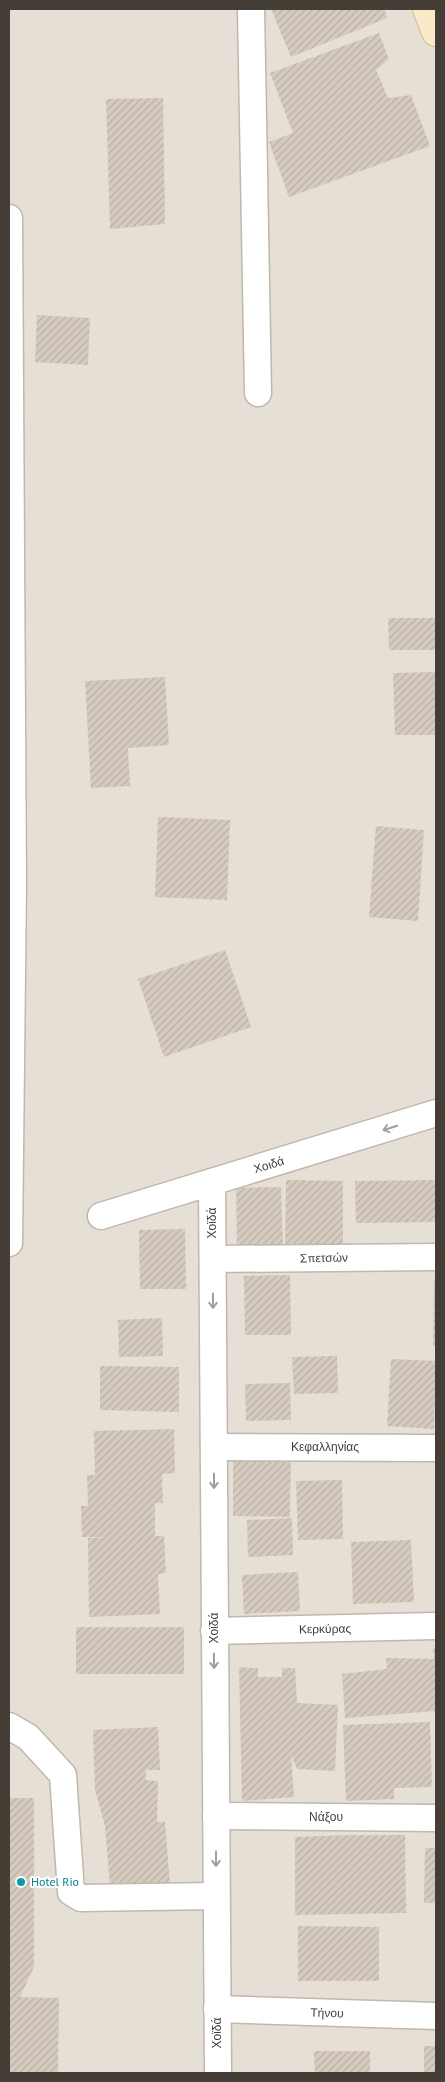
<svg xmlns="http://www.w3.org/2000/svg" width="445" height="2082" font-family="'PT Sans',sans-serif">
	<defs>
		<pattern id="building-hatch" width="6" height="6" patternUnits="userSpaceOnUse" patternTransform="scale(1.25)"><rect width="6" height="6" fill="#d6cbbf"/><path d="M-1 1l2-2M0 6l6-6M5 7l2-2" fill="none" stroke="#b9afa5"/></pattern>
	</defs>
	<rect width="100%" height="100%" fill="#f2eee6"/>
	<rect fill="#e6dfd5" x="9" y="9" width="427" height="2064"/>
	<g fill="url(#building-hatch)">
		<polygon points="271,9 384,9 387,18 291,57"/>
		<polygon points="379,33 389,59 376,70 388,98 411,95 430,146 289,197 269,142 293,133 270,73"/>
		<polygon points="163,98 165,224 110,229 106,99"/>
		<polygon points="37,315 90,318 88,365 35,362"/>
		<polygon points="388,618 436,618 436,650 389,650"/>
		<polygon points="436,672 436,735 395,735 393,673"/>
		<polygon points="165,677 169,745 128,748 130,786 91,788 85,681"/>
		<polygon points="158,817 230,820 227,900 155,897"/>
		<polygon points="376,826 424,830 418,921 369,917"/>
		<polygon points="225,950 251,1027 164,1057 138,979"/>
		<polygon points="286,1180 343,1181 343,1248 285,1248"/>
		<polygon points="436,1180 436,1222 356,1223 355,1181"/>
		<polygon points="281,1187 283,1247 237,1247 236,1188"/>
		<polygon points="185,1229 186,1289 140,1289 139,1230"/>
		<polygon points="290,1275 291,1335 245,1335 244,1276"/>
		<polygon points="434,1278 436,1278 436,1346 433,1346"/>
		<polygon points="162,1318 163,1356 119,1357 118,1320"/>
		<polygon points="337,1356 338,1393 294,1394 292,1357"/>
		<polygon points="391,1359 436,1361 434,1429 387,1426"/>
		<polygon points="100,1366 179,1367 179,1412 100,1410"/>
		<polygon points="290,1383 291,1420 246,1421 245,1384"/>
		<polygon points="174,1429 175,1473 162,1474 163,1503 155,1503 155,1536 164,1536 166,1573 158,1574 160,1614 89,1617 88,1538 109,1537 82,1537 81,1506 88,1506 87,1475 95,1475 94,1431"/>
		<polygon points="233,1449 291,1449 290,1517 233,1516"/>
		<polygon points="342,1480 343,1539 298,1540 296,1481"/>
		<polygon points="292,1518 293,1555 248,1557 247,1520"/>
		<polygon points="411,1540 414,1602 353,1604 351,1542"/>
		<polygon points="298,1572 300,1611 244,1614 242,1575"/>
		<rect x="76" y="1627" width="108" height="47"/>
		<polygon points="433,1648 436,1648 436,1711 345,1718 342,1674 387,1669 386,1658 434,1659"/>
		<polygon points="239,1667 258,1668 258,1677 282,1677 282,1668 295,1668 297,1703 338,1705 335,1771 297,1769 291,1755 294,1797 242,1801"/>
		<polygon points="430,1722 432,1787 394,1788 394,1799 346,1801 343,1725"/>
		<polygon points="158,1727 160,1770 146,1770 146,1780 158,1781 157,1822 165,1822 170,1883 110,1887 105,1826 95,1790 93,1730"/>
		<polygon points="9,1798 34,1798 34,1967 20,1997 59,1998 58,2073 9,2073"/>
		<polygon points="349,1835 405,1835 406,1913 295,1915 295,1837"/>
		<polygon points="425,1848 436,1848 436,1903 424,1903"/>
		<polygon points="298,1926 379,1927 379,1981 298,1981"/>
		<rect x="424" y="2046" width="12" height="27"/>
		<polygon points="314,2051 370,2051 370,2073 315,2073"/>
	</g>
	<g fill="none" stroke-linecap="round" stroke-linejoin="round">
		<g stroke="#c0b7ad" stroke-width="29">
			<g id="street">
				<polyline points="251,9 258,393"/>
				<polyline points="9,218 13,884 9,1243"/>
				<polyline points="212,1182 218,2073"/>
				<polyline points="101,1216 436,1113"/>
				<polyline points="213,1259 436,1257"/>
				<polyline points="214,1447 436,1448"/>
				<polyline points="214,1631 436,1626"/>
				<polyline points="9,1726 28,1737 63,1775 71,1892 81,1898 216,1896"/>
				<polyline points="216,1816 436,1818"/>
				<polyline points="217,2009 436,2016"/>
			</g>
		</g>
		<g stroke="#cfbc98" stroke-width="30">
			<polyline id="secondary" points="427,9 436,32"/>
		</g>
		<use href="#street" stroke="#fff" stroke-width="26"/>
		<use href="#secondary" stroke="#fbeac7" stroke-width="28"/>
	</g>
	<defs><path id="oneway-shaft" d="M-6 0H5M1.5-3L5.5 0L1.5 3" fill="none" stroke-width="1.6" stroke-linecap="round" stroke-linejoin="round" transform="scale(1.25)"/></defs>
	<g stroke="#a29e9a">
		<use href="#oneway-shaft" transform="translate(390 1128) rotate(162)"/>
		<use href="#oneway-shaft" transform="translate(213 1301) rotate(90)"/>
		<use href="#oneway-shaft" transform="translate(214 1481) rotate(90)"/>
		<use href="#oneway-shaft" transform="translate(214 1661) rotate(89)"/>
		<use href="#oneway-shaft" transform="translate(216 1859) rotate(90)"/>
	</g>
	<circle fill="#0f9aa8" stroke="#fff" stroke-width="2" cx="21" cy="1882" r="5"/>
	<g text-anchor="middle" stroke-width="4" stroke-linejoin="round" paint-order="stroke">
		<g font-size="12" fill="#443e36" stroke="#fff">
			<text transform="translate(269 1165) rotate(-17)" y="4">Χοιδά</text>
			<text transform="translate(212 1223) rotate(-90)" y="4">Χοϊδά</text>
			<text transform="translate(324 1258) rotate(-1)" y="4">Σπετσών</text>
			<text x="325" y="1451">Κεφαλληνίας</text>
			<text transform="translate(214 1628) rotate(-90)" y="4">Χοϊδά</text>
			<text transform="translate(325 1629) rotate(-1)" y="4">Κερκύρας</text>
			<text x="326" y="1821">Νάξου</text>
			<text transform="translate(327 2013) rotate(2)" y="4">Τήνου</text>
			<text transform="translate(217 2033) rotate(-90)" y="4">Χοϊδά</text>
		</g>
		<g font-size="12" fill="#0d838f" stroke="#fff" text-anchor="start">
			<text x="31" y="1886">Hotel Rio</text>
		</g>
	</g>
	<rect width="445" height="2082" fill="none" stroke="#443e36" stroke-width="20"/>
</svg>
